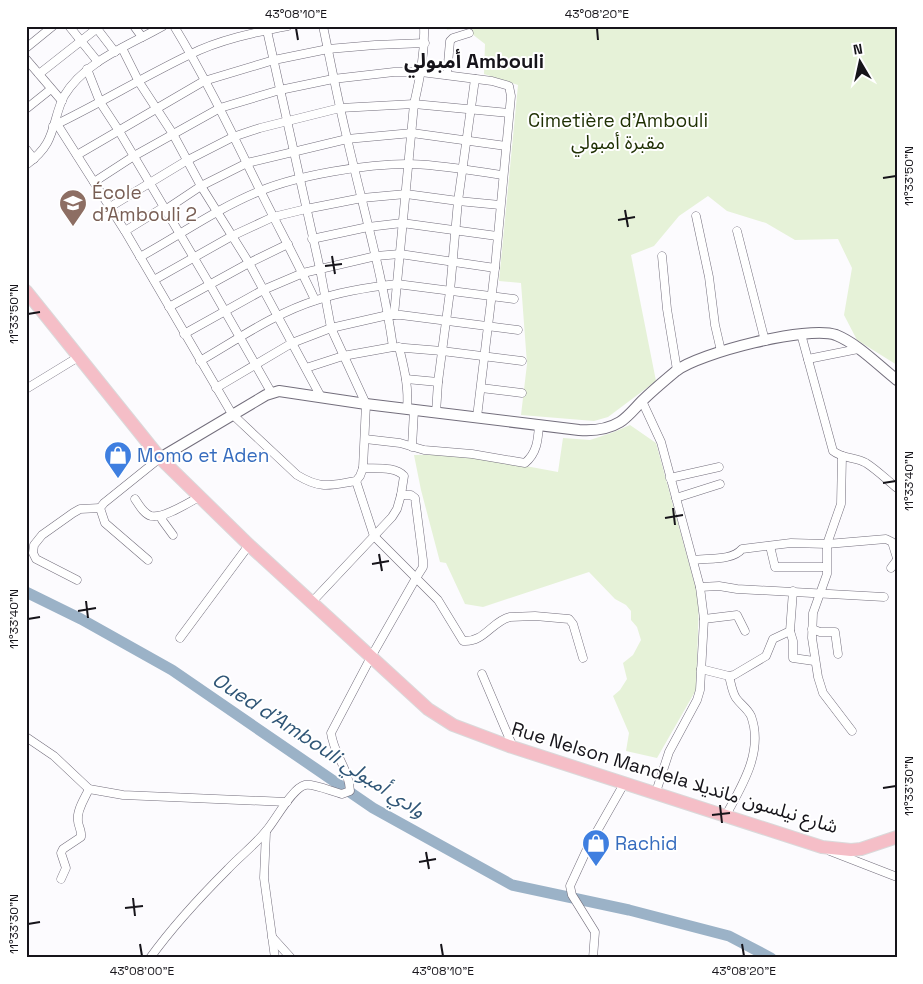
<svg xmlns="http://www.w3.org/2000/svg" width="923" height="984" font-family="'Space Grotesk','Noto Sans Arabic',sans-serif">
	<rect width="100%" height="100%" fill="#fcfbfe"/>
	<g fill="#e6f2d8">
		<polygon points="446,26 897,26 897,365 857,340 844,315 852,268 838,239 795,240 766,223 727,211 708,196 679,216 654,246 631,255 656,381 608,417 594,421 521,415 527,364 521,283 499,281 518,85 484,74 485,44 463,27 447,30"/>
		<polygon points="630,425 656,443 699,600 696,690 657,758 626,751 629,733 613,696 620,690 627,679 623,663 633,655 641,640 637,627 631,620 631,611 626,605 615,599 589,572 483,607 465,604 446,563 440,562 421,490 414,455 460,454 558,472 563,438 590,440 614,432"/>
	</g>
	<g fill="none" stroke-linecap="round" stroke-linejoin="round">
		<polyline stroke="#9bb2c7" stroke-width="11" points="26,592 81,619 172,670 373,808 512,885 629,910 729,936 771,958"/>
		<g stroke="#736e7c" stroke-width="9">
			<g id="minor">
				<polyline points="69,26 98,62"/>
				<polyline points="95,26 115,52"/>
				<polyline points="134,26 142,37"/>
				<path d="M174,26C205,77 231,131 257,184C276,223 297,261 315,300"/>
				<path d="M323,26C331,64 338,101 347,138C363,208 383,276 393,347"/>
				<polyline points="26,48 53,26"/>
				<polyline points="122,48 139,82 173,134 201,186 249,263 321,397"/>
				<polyline points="26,59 62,101"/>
				<polyline points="87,69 100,102 119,131 210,285 271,392"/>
				<polyline points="39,74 100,26"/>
				<polyline points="447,75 450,41 453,38 469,33"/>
				<polyline points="26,109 51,89"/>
				<path d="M57,124L125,231L232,414L297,475C322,490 330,485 356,481L360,476L363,468L366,404L331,328L320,269L266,26"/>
				<path d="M53,126C99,104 143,77 189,55C218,40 256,32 288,26"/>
				<polyline points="26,149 34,159"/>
				<polyline points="77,155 204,81 274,60 328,49 375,45 425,43"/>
				<path d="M26,165C34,159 42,152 47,143C55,129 56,111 64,96C85,61 128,46 163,26"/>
				<polyline points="94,182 134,156 220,108 280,90 333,79 394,72 421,72 492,81 509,86 511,96 495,268 477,417"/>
				<polyline points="110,207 186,161 233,137 260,128 340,108 414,104 509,113"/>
				<polyline points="165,210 201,186 247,163 347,139 412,133 506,146"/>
				<polyline points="696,216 709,277 715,325 721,351"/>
				<polyline points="125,231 164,207"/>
				<polyline points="737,231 765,341"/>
				<polyline points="312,239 368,227 402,223 497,236"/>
				<polyline points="662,256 667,309 677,370"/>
				<path d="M140,257C180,235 218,208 260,191C299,175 366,164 408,164C437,164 473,171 502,175"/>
				<polyline points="154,280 232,236 273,217 306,209 362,198 406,194 458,201 500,205"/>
				<polyline points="169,307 249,263 288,244"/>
				<path d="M394,315L414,104C420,78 425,53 424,26"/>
				<polyline points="184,334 263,290 303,273 376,256 400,254 495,268"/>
				<path d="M801,334L833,451C843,459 856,457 866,463C877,470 887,480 897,488"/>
				<path d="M399,347C404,368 409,387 407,409"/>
				<polyline points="808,359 858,349"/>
				<path d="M200,361C238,339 275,313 317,300C342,291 370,287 397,284L514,299"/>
				<polyline points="306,368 343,356 393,347 442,351 522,361"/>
				<polyline points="406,379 438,382"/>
				<polyline points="216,388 292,343 331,328 388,315 401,315 518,330"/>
				<polyline points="481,388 522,393"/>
				<polyline points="26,389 80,356"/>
				<polyline points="642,401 661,442 700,587 704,619 700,690 697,700 669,752 656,792"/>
				<polyline points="436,413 438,382 450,291 458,201 475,79"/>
				<path d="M365,439L400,443L424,450L472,454L525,463C537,453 538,440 539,425"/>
				<polyline points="412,447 414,410"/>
				<polyline points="842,456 841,504 827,544 827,574 813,613 812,638 818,677 823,693 852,731"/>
				<polyline points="670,478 719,467"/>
				<path d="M401,495H411L415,498L423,560V567L416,578L438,600L463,641C484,643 492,621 510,617L535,616L569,619L573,624L583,658"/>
				<polyline points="676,498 720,484"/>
				<path d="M135,499C139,505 144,514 151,516C163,519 188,503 199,497"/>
				<polyline points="163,516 162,520 173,535"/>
				<polyline points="770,546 775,567 826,567"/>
				<polyline points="148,560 105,523 100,508 104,503 160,458"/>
				<path d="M694,560C708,558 732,561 742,549L791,543L827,544L886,539L892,542L897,558"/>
				<polyline points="891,568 897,560"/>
				<polyline points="77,580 36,559 33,553 34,545 42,535 73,513 80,509 100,508"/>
				<polyline points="700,587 719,586 737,589 884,597"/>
				<path d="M311,603L392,517L397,509L401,495L404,476C395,466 376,469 363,468"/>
				<polyline points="704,619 737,615 745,631"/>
				<polyline points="812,629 820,632 835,632 838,654"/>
				<polyline points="790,631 793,641 793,658 814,661"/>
				<polyline points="180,638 249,545"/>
				<polyline points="701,669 729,676 734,675 766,656 773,639 790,631 793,591"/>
				<polyline points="482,674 513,747"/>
				<polyline points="26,737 54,756 89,789 123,795 287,802"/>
				<path d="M726,815C742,786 764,751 751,716C747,708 741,705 736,698C732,692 731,683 729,676"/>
				<polyline points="266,832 264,878 275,958"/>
				<polyline points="830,851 897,877"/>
				<path d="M61,879L66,868L61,853L63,849L81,837C82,830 78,826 78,821C76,811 85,798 89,789"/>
				<polyline points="272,937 291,958"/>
				<path d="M150,958C173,926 200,897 228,869C240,856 255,845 266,831C275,821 292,788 305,785C313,783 333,792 342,794L350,791C349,769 334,755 331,733L371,657L416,578L374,536L356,481"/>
				<polyline points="593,958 595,932 572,895 570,886 588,847 625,782"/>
			</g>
		</g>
		<g stroke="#736e7c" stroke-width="12">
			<path id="tertiary" d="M160,458L266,395L279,391L366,404L579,430C593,431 607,430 620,422C628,417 635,408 642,401C652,391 664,381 676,371C699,353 808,325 836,335C858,344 878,365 897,380"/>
		</g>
		<g stroke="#dad9da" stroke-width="14">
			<polyline id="primary" points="26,291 160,458 249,545 428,709 453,725 509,746 822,847 851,850 861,849 897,837"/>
		</g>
		<use href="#minor" stroke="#fff" stroke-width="8"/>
		<use href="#tertiary" stroke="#fff" stroke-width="10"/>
		<use href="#primary" stroke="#f5bec7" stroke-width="12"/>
	</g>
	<path fill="none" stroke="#16141a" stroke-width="2" d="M296,28L298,40M597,28L598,40M883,178L896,176M625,210L628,227M618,220L635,217M332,256L335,274M325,266L342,264M28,314L40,312M883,483L896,481M673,508L675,525M665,518L683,515M379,554L382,571M372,564L389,561M86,601L88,618M78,611L96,608M28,619L40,617M883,788L896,786M720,805L722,823M712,815L730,813M426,852L429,869M419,862L436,859M133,898L135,916M125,908L143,906M28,924L40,922M140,944L142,956M441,944L443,956M742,944L744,956"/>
	<defs>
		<g id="school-pin" transform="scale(1.4375)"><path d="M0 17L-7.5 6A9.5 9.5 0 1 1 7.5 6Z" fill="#8d6e63" stroke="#fff"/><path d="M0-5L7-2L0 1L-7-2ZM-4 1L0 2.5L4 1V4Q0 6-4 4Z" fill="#fff"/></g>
		<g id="shop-pin" transform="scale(1.4375)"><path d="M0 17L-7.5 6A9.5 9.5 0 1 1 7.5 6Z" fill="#3f7fe0" stroke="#fff"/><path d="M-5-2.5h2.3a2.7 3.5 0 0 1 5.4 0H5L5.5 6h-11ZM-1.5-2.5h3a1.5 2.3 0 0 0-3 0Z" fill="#fff"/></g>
	</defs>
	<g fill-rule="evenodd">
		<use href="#school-pin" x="73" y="203"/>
		<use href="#shop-pin" x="118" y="455"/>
		<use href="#shop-pin" x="596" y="843"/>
	</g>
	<g text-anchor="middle" stroke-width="4" stroke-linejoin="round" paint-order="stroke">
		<g font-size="19" fill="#1f3003" stroke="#fff">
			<text x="618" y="127">Cimetière d'Ambouli<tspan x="618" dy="22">مقبرة أمبولي</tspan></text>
		</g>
		<g font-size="19" fill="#785e54" stroke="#fff" text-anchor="start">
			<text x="92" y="199">École<tspan x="92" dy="22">d'Ambouli 2</tspan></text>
		</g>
		<g font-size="19" fill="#366cbe" stroke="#fff" text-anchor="start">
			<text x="137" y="462">Momo et Aden</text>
			<text x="615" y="850">Rachid</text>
		</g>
		<g font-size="19" fill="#16141a" stroke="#fff">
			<text transform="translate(675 777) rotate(17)" y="7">Rue Nelson Mandela شارع نيلسون مانديلا</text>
		</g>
		<g font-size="20" font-weight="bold" fill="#16141a" stroke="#fff">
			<text x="474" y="68">أمبولي Ambouli</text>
		</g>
		<g font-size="20" font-style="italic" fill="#2f5576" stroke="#fff">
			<text transform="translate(319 745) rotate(33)" y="7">Oued d'Ambouli وادي أمبولي</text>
		</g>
	</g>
	<rect width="923" height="984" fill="none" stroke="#ffffff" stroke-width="55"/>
	<g transform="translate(860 62) rotate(351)" stroke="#ffffff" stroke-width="4" paint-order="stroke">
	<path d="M0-4L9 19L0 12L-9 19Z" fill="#16141a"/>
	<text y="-8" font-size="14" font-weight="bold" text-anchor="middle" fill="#16141a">N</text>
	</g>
	<rect x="28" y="28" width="868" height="928" fill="none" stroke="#16141a" stroke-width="2"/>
	<g font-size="12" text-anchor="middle" fill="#16141a">
		<text x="296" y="18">43°08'10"E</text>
		<text x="597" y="18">43°08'20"E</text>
		<text transform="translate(909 176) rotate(-90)" y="4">11°33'50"N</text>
		<text transform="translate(14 314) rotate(-90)" y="4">11°33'50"N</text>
		<text transform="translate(909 481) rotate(-90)" y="4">11°33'40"N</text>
		<text transform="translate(14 619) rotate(-90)" y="4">11°33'40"N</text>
		<text transform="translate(909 786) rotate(-90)" y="4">11°33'30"N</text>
		<text transform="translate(14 924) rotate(-90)" y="4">11°33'30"N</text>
		<text x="142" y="975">43°08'00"E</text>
		<text x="443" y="975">43°08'10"E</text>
		<text x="744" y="975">43°08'20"E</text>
	</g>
</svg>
